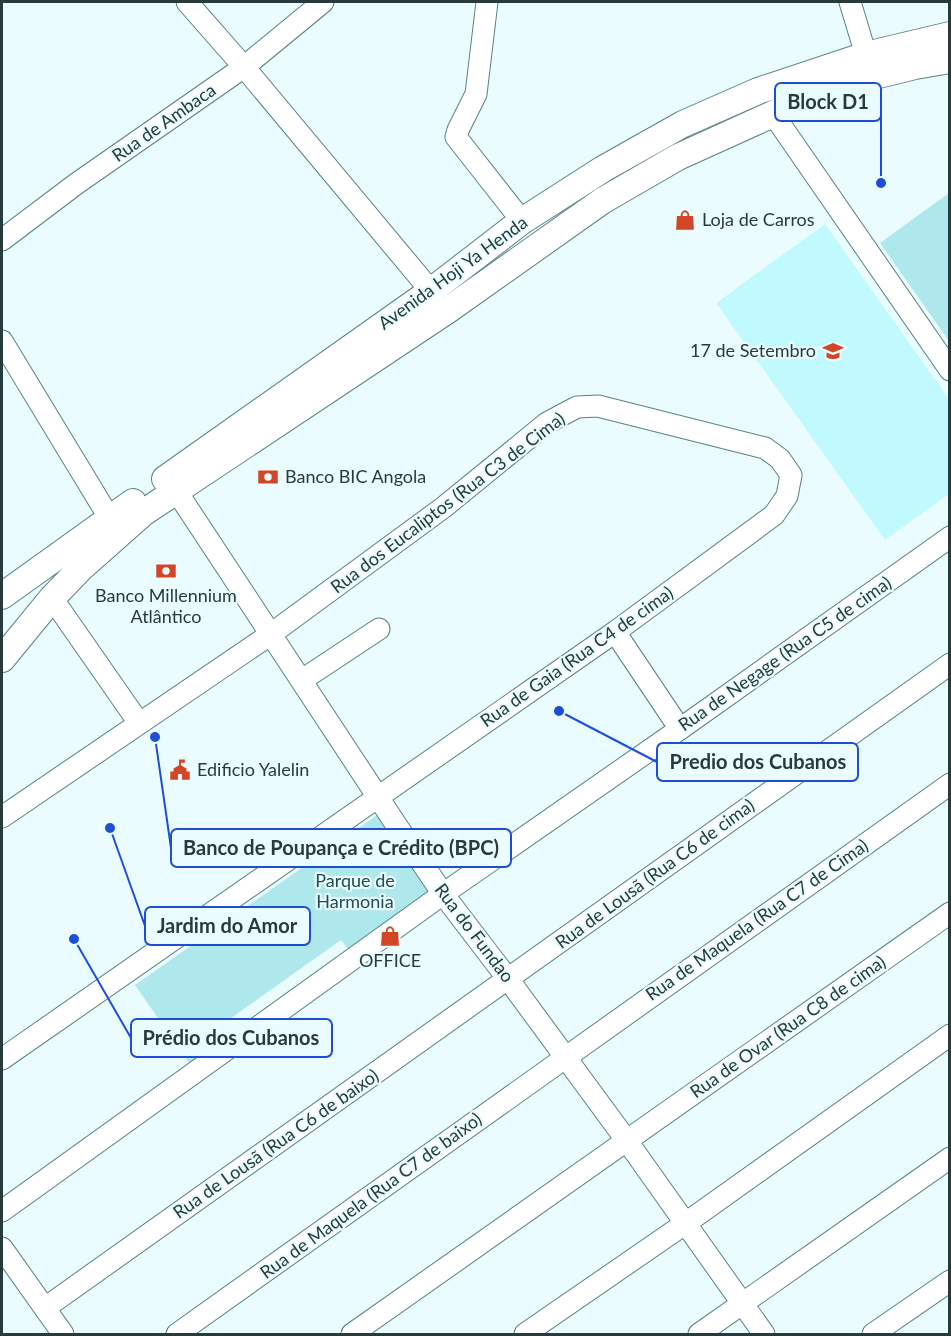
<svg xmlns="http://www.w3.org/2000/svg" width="951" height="1336" font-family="Lato,sans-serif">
	<rect width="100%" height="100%" fill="#eafcfe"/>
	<polygon fill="#c0fafe" points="825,224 949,399 949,494 885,540 716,303"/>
	<g fill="#aee8ed">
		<polygon points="949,193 949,341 880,243"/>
		<polygon points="380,813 436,894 352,954 341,940 217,1028 212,1051 191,1066 135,985"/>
	</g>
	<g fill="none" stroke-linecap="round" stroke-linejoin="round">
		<g stroke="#568185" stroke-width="23">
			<g id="minor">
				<polyline points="187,2 244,67 431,291"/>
				<polyline points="487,2 476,94 458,130 456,137 522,221"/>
				<polyline points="850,2 866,55"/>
				<polyline points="773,114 950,370"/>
				<polyline points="2,240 76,184 244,67 323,2"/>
				<polyline points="2,341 110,519"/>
				<polyline points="177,492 397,826 443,894 508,979 627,1141 764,1334"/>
				<polyline points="52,598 139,723"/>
				<polyline points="615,632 680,729"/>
				<polyline points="302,680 379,629"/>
				<polyline points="2,817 271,634 444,507 547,423 577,407 598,406 765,448 780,459 791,475 787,496 774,515 615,632 2,1059"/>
				<polyline points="2,1211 443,894 680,729 950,537"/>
				<polyline points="2,1248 63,1334"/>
				<polyline points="45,1308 950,664"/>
				<polyline points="177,1334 950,784"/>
				<polyline points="352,1334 950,913"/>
				<polyline points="525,1334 686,1223 950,1035"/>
				<polyline points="699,1334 950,1158"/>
				<polyline points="873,1334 950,1281"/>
			</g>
		</g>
		<g stroke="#568185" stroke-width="28">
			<g id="major">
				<polyline points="165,479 431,291 522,221 603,169 683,124 758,91 866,55 950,35"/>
				<polyline points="2,596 133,502"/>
				<polyline points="2,659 52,598 81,568 143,513 448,310 602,201 678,157 773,114 808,96 862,79 915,66 950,60"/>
			</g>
		</g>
		<use href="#minor" stroke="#fff" stroke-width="21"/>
		<use href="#major" stroke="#fff" stroke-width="26"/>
	</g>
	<defs>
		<g id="shop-bare" transform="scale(1.62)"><path d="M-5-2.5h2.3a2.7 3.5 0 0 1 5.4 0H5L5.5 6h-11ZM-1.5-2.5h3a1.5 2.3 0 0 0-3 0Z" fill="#d14726" stroke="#eafcfe" stroke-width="2.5" paint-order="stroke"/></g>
		<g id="university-bare" transform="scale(1.62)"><path d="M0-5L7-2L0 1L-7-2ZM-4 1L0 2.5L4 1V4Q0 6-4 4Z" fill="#d14726" stroke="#eafcfe" stroke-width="2.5" paint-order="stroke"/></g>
		<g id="bank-bare" transform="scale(1.62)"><path d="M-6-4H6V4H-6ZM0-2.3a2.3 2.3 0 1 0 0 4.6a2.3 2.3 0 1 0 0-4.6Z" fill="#d14726" stroke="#eafcfe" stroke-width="2.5" paint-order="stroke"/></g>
		<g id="civic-bare" transform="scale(1.62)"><path d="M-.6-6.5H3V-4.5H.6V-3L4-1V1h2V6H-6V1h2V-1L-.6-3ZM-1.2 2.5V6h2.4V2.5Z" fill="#d14726" stroke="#eafcfe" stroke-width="2.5" paint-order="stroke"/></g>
	</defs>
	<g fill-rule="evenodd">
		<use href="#shop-bare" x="685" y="220"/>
		<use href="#university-bare" x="833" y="351"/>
		<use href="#bank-bare" x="268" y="477"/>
		<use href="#bank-bare" x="166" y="571"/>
		<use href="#civic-bare" x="180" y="770"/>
		<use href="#shop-bare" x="390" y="936"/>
	</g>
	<g text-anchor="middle" stroke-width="4.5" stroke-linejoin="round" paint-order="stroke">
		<g font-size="18" fill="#283b3c" stroke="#eafcfe">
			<text transform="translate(164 123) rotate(-35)" y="6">Rua de Ambaca</text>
			<text transform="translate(453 273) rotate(-36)" y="6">Avenida Hoji Ya Henda</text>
			<text transform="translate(448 503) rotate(-37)" y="6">Rua dos Eucaliptos (Rua C3 de Cima)</text>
			<text transform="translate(785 654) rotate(-35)" y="6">Rua de Negage (Rua C5 de cima)</text>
			<text transform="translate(577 657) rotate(-35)" y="6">Rua de Gaia (Rua C4 de cima)</text>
			<text transform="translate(655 874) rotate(-36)" y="6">Rua de Lousã (Rua C6 de cima)</text>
			<text transform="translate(757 920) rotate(-35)" y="6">Rua de Maquela (Rua C7 de Cima)</text>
			<text transform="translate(474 933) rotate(53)" y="6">Rua do Fundao</text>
			<text transform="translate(788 1027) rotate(-35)" y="6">Rua de Ovar (Rua C8 de cima)</text>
			<text transform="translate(276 1144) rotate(-35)" y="6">Rua de Lousã (Rua C6 de baixo)</text>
			<text transform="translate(371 1196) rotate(-36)" y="6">Rua de Maquela (Rua C7 de baixo)</text>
		</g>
		<g font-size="18" fill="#283b3c" stroke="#eafcfe" text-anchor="start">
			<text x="702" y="226">Loja de Carros</text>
			<text x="816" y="357" text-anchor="end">17 de Setembro</text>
			<text x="285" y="483">Banco BIC Angola</text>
			<text x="166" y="602" text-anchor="middle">Banco Millennium<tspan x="166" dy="21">Atlântico</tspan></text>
			<text x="197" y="776">Edificio Yalelin</text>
			<text x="390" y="967" text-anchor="middle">OFFICE</text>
		</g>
		<g font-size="18" fill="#1e4c4f" stroke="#eafcfe">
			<text x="355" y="887">Parque de<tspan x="355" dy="21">Harmonia</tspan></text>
		</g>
	</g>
	<path fill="none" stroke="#1d4ed8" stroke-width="2" d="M881 183L881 102M559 711L657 762M155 737L171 848M110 828L145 926M74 939L131 1038"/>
	<g fill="#1d4ed8" stroke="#eafcfe" stroke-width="2">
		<circle cx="881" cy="183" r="6"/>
		<circle cx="559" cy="711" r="6"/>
		<circle cx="155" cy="737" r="6"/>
		<circle cx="110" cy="828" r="6"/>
		<circle cx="74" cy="939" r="6"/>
	</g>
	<g fill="#eafcfe" stroke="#1d4ed8" stroke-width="2">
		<rect x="775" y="83" width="106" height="38" rx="6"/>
		<rect x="657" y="743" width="201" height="38" rx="6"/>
		<rect x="171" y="829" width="340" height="38" rx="6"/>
		<rect x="145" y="907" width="165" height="38" rx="6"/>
		<rect x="131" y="1019" width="201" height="38" rx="6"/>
	</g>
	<g font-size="20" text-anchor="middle" font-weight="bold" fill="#283b3c">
		<text x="828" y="109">Block D1</text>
		<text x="758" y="769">Predio dos Cubanos</text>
		<text x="341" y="855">Banco de Poupança e Crédito (BPC)</text>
		<text x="227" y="933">Jardim do Amor</text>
		<text x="231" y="1045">Prédio dos Cubanos</text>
	</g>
	<rect width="951" height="1336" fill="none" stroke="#283b3c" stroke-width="6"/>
</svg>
